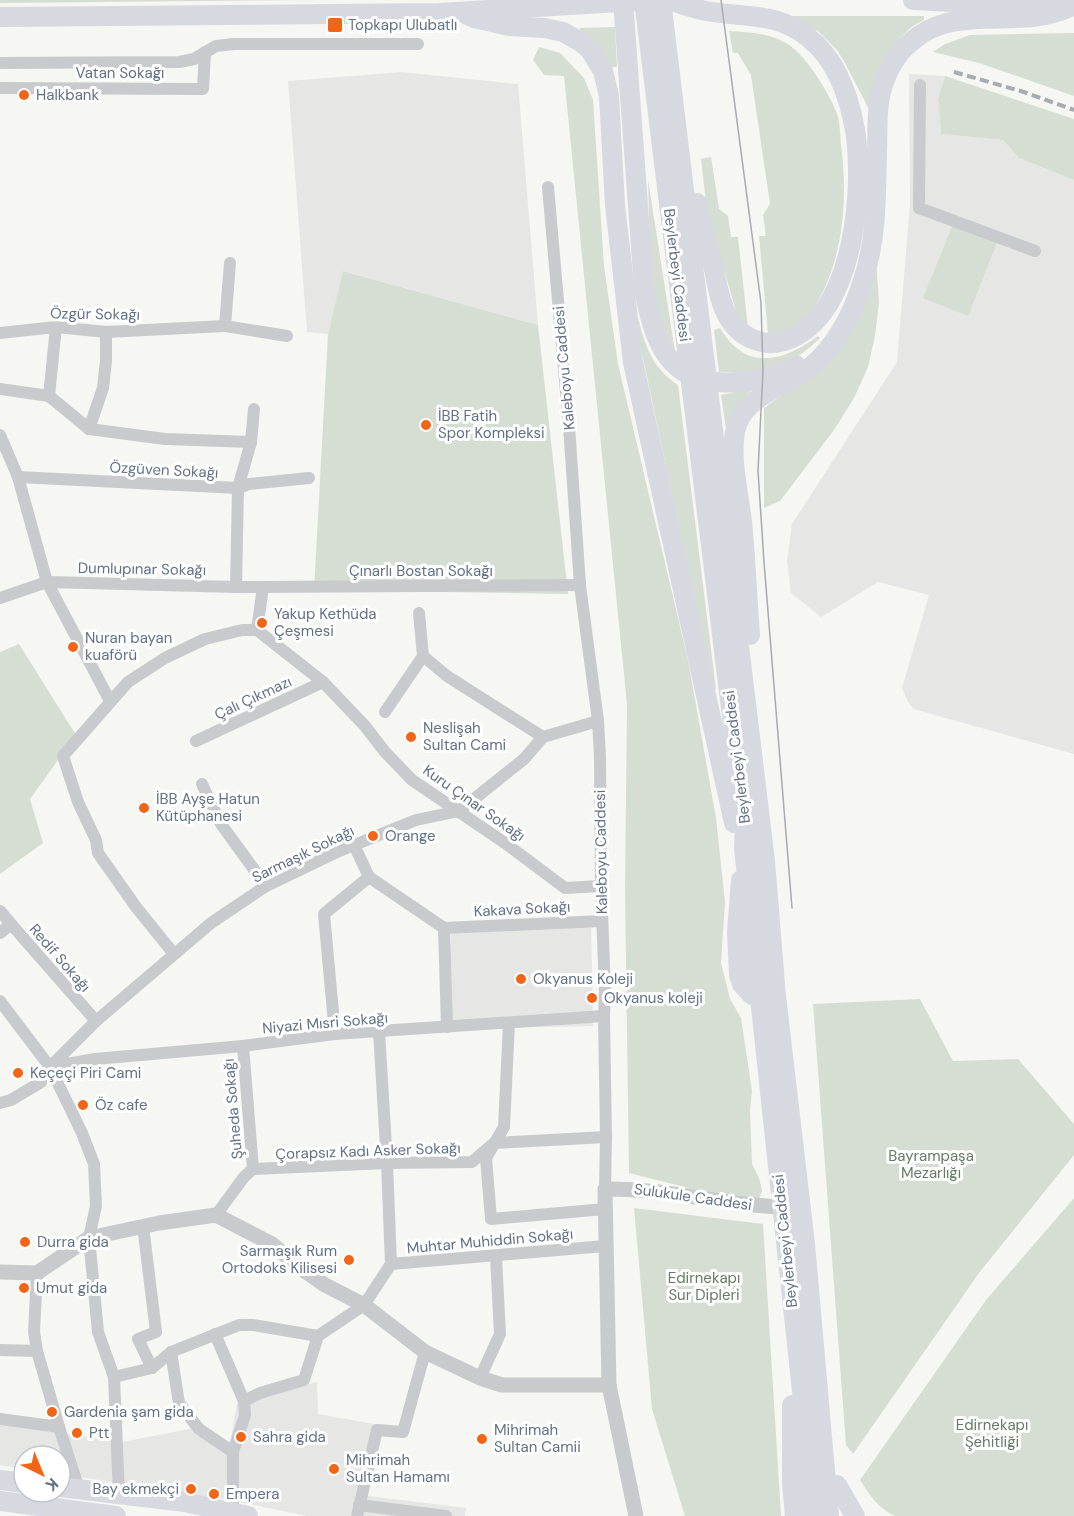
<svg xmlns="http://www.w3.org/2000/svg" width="1074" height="1516" font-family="'DM Sans',sans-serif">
	<rect width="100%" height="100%" fill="#f6f6f2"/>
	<g fill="#e6e7e5">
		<polygon points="402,72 518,84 538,325 344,271 328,334 307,332 288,81"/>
		<polygon points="909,74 945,76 938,99 941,134 1003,140 1019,158 1074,180 1074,754 914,709 908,702 902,688 929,595 878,582 821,617 791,593 787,560 792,524 897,362 910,204"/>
		<polygon points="591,918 593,1026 449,1029 451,933"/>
		<polygon points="317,1382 318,1414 374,1424 359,1487 369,1496 466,1508 465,1516 307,1516 225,1499 60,1474 60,1456 24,1456 24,1469 0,1465 0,1424 123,1442 204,1426 230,1443 237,1403"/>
	</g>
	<g fill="#d6ded3">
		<polygon points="0,0 320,0 0,3"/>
		<path d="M792,16H924V20C889,35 881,78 870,111L845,63L837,50L817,30L813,31Z"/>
		<polygon points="615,27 617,67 610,67 579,32 580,28"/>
		<path d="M729,31C749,32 768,33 786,43C805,53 832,97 838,117C840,125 840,135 841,144C848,200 844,262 812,311C808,318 799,330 790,333C784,335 774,334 768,334L759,236H766L763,215L770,204L751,75L738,53H733Z"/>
		<polygon points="1074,33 1074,96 979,63 933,52 945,44 970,35"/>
		<polygon points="539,47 560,53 584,78 593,100 604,266 618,364 688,660 716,818 725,902 721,963 730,999 741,1018 752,1091 750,1110 752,1164 759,1178 762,1191 759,1199 748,1203 629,1173 625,890 627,704 564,76 544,75 533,60"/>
		<polygon points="945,76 1074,119 1074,180 1019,158 1003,140 941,134 938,99"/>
		<polygon points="711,157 719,209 728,216 731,237 738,237 748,328 738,318 707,211 701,159"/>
		<polygon points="648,180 676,358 657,328 650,253"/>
		<polygon points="954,222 998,240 968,316 923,298"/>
		<polygon points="876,258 879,303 875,336 868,367 854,398 834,430 780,501 764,508 764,408 818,370"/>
		<polygon points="343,271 538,325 568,594 314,590 328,334"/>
		<path d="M635,321H639C646,349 653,368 678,385L716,689L714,690Z"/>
		<path d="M720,328C746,372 783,362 818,336L820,338C798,360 774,372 743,373C734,373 727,371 719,372L714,330Z"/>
		<polygon points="752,389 739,404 726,429 721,395"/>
		<polygon points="19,644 76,735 30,799 43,843 0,874 0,652"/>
		<polygon points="920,999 953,1061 1018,1059 1074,1124 1074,1155 979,1273 853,1454 846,1445 813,1004"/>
		<path d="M1074,1198V1516H895C878,1508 870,1496 860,1480L986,1300Z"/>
		<polygon points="634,1208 763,1224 781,1516 685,1516 652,1409"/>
	</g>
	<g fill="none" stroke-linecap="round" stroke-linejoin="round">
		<g stroke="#c8cace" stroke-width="12">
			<polyline points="0,63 179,62 194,59 216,46 234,44 418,44"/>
			<polyline points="920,85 919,208 1035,251"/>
			<polyline points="0,88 203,89 205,52"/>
			<polyline points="548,187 569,426 580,585 598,721 600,757 601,886 605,992 604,1016 606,1137 605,1189"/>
			<polyline points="230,263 225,326 287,336"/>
			<polyline points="0,333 56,327 106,332 225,326"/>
			<polyline points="0,389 49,396 89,429 165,439 251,442"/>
			<polyline points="49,396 56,327"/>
			<polyline points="89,429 103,388 106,361 106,332"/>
			<polyline points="0,435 18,477 47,582 110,701"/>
			<polyline points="18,477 238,488 249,484 309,478"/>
			<polyline points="236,587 238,488 251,442 254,409"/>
			<polyline points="0,598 47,582 236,587 580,585"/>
			<polyline points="257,630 263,587"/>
			<polyline points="423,656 447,676 543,737"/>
			<polyline points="385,712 423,656 419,613"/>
			<polyline points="196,741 323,682"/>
			<polyline points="202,784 221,824 266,886"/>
			<polyline points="354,845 369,877 444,928"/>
			<polyline points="0,911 11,924"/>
			<polyline points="444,928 602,921"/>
			<polyline points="444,928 447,1027"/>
			<polyline points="0,933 11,924 96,1021"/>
			<polyline points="174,954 136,907 98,853 96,840 78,802 63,756 128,682 165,658 205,639 242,630 257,630 323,682 365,726 385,752 412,780 505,843 565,888 601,886"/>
			<polyline points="0,1001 50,1067 82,1133 94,1164 96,1206 89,1238 98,1332 114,1377 119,1495"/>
			<polyline points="509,1023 504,1127 486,1158 491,1219 605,1209"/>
			<polyline points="379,1032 387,1163 391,1264"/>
			<polyline points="335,1034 324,914 369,877"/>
			<polyline points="243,1046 253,1169"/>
			<polyline points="50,1067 95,1059 243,1046 335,1034 604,1016"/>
			<polyline points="0,1103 11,1100 41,1082 50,1067 96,1021 211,923 266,886 337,852 416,820 459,811 524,759 543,737 598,721"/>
			<polyline points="216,1215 244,1177 253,1169 387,1163 472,1162 494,1143 606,1137"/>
			<polyline points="143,1226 156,1332 138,1339 152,1368"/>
			<polyline points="37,1273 34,1332 37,1351 59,1427 79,1489"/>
			<polyline points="215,1334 244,1401"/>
			<polyline points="0,1350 37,1351"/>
			<polyline points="171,1352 179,1403 199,1429 233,1452"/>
			<polyline points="114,1377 152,1368 171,1352 239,1325 253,1325 318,1336"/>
			<polyline points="480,1378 500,1334 496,1256"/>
			<polyline points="0,1419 59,1427"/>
			<polyline points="359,1505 446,1516"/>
			<polyline points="233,1513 233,1452 245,1415 244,1401 260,1393 304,1380 318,1336 364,1305 391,1264 605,1246"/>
			<polyline points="357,1516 377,1430 403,1432 425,1352"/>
		</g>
		<g stroke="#c8cace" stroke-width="15">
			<polyline points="0,1272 37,1273 89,1238 159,1223 216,1215 272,1244 299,1267 325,1285 364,1305 425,1352 480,1378 502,1385 609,1385"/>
			<path d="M636,1516L609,1385L605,1189C665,1188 722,1205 782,1207"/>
		</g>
		<g stroke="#d6d9df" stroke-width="20">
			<path d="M623,0L644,288C655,352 674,391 748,381C763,378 783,375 796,365"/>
			<polyline points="644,0 745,822 744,848 802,1391 813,1516"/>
			<polyline points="661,0 765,861 776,996 805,1244 829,1516"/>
			<path d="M666,0C679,3 692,8 706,11C744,18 776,11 809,38C837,60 849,96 855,130C864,187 855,302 798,335C790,340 778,344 768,343C750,341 737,332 728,317C719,301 717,282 713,265C707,244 701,224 697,203"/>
			<polyline points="913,0 1054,7"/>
			<polyline points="461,12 474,18 509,26 545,28 563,32 581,42 590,50 603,71 609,96 615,205 633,362 734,823"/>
			<polyline points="0,17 439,13 653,0"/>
			<path d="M750,635C747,598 746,560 742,522C739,495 730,458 735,432C741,396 784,388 808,369C837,346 854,311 864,277C877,237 876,192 877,151C878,131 876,111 881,92C886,73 896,54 911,42C955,2 1018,31 1068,8"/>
			<polyline points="741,880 737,932 739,975 742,984 752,995 767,997"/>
			<polyline points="792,1405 792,1483 795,1516"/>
			<polyline points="0,1480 24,1483"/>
			<polyline points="837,1485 855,1516"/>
			<polyline points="60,1487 185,1502 248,1516"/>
			<polyline points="0,1501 116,1516"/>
		</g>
		<polyline stroke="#a7abb2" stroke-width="1.5" points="721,0 761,303 763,371 758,471 764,562 792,908"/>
		<polyline stroke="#a7abb2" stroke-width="4" stroke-dasharray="9 4.5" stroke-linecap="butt" points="954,72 1024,92 1074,110"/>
	</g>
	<g fill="#f26516" stroke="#fff" stroke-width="2">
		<rect x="327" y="17" width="16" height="16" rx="3"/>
		<circle cx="24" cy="95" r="6"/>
		<circle cx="426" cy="425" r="6"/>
		<circle cx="262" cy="623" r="6"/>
		<circle cx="73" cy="647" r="6"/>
		<circle cx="411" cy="737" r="6"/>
		<circle cx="144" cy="808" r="6"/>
		<circle cx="373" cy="836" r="6"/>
		<circle cx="521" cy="979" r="6"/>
		<circle cx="592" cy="998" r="6"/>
		<circle cx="18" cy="1073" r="6"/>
		<circle cx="83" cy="1105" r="6"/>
		<circle cx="25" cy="1242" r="6"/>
		<circle cx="349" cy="1260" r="6"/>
		<circle cx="24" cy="1288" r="6"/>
		<circle cx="52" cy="1412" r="6"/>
		<circle cx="77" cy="1433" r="6"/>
		<circle cx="241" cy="1437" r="6"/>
		<circle cx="482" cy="1439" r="6"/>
		<circle cx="334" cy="1469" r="6"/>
		<circle cx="191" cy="1489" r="6"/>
		<circle cx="214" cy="1494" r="6"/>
	</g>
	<g text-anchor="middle" stroke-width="6" stroke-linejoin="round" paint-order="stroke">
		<g font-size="15" fill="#627186" stroke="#fff" text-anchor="start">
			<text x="348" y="30">Topkapı Ulubatlı</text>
			<text x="36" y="100">Halkbank</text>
			<text x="438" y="421">İBB Fatih<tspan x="438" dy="17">Spor Kompleksi</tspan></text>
			<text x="274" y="619">Yakup Kethüda<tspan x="274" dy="17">Çeşmesi</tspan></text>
			<text x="85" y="643">Nuran bayan<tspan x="85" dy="17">kuaförü</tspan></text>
			<text x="423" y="733">Neslişah<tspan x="423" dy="17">Sultan Cami</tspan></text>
			<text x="156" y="804">İBB Ayşe Hatun<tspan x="156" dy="17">Kütüphanesi</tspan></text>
			<text x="385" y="841">Orange</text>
			<text x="533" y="984">Okyanus Koleji</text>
			<text x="604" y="1003">Okyanus koleji</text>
			<text x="30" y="1078">Keçeçi Piri Cami</text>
			<text x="95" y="1110">Öz cafe</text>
			<text x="37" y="1247">Durra gida</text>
			<text x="337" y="1256" text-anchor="end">Sarmaşık Rum<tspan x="337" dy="17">Ortodoks Kilisesi</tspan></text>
			<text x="36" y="1293">Umut gida</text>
			<text x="64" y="1417">Gardenia şam gida</text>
			<text x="494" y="1435">Mihrimah<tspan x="494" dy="17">Sultan Camii</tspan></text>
			<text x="89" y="1438">Ptt</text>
			<text x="253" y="1442">Sahra gida</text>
			<text x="346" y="1465">Mihrimah<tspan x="346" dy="17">Sultan Hamamı</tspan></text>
			<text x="179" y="1494" text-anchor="end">Bay ekmekçi</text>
			<text x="226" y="1499">Empera</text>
		</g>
		<g font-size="15" fill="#627186" stroke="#fff">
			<text x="120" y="78">Vatan Sokağı</text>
			<text transform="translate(677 275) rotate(83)" y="5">Beylerbeyi Caddesi</text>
			<text transform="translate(95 314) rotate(1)" y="5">Özgür Sokağı</text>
			<text transform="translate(564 368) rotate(-95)" y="5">Kaleboyu Caddesi</text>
			<text transform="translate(164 470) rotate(3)" y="5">Özgüven Sokağı</text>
			<text transform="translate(142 569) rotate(1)" y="5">Dumlupınar Sokağı</text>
			<text x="421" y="576">Çınarlı Bostan Sokağı</text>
			<text transform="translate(253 698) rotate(-25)" y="5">Çalı Çıkmazı</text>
			<text transform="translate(737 757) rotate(-97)" y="5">Beylerbeyi Caddesi</text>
			<text transform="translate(474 803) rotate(35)" y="5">Kuru Çınar Sokağı</text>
			<text transform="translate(601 852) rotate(-91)" y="5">Kaleboyu Caddesi</text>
			<text transform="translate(303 854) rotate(-26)" y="5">Sarmaşık Sokağı</text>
			<text transform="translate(522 909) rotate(-3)" y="5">Kakava Sokağı</text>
			<text transform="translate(60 958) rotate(49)" y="5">Redif Sokağı</text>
			<text transform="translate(325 1023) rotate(-5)" y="5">Niyazi Mısri Sokağı</text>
			<text transform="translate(233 1109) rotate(-95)" y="5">Şuheda Sokağı</text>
			<text transform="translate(368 1151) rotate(-2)" y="5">Çorapsız Kadı Asker Sokağı</text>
			<text transform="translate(693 1197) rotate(8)" y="5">Sulukule Caddesi</text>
			<text transform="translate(490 1241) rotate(-5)" y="5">Muhtar Muhiddin Sokağı</text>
			<text transform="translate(785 1241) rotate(-96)" y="5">Beylerbeyi Caddesi</text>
		</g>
		<g font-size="15" fill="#647c62" stroke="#fff">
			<text x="931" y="1161">Bayrampaşa<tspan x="931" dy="17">Mezarlığı</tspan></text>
			<text x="704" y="1283">Edirnekapı<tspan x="704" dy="17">Sur Dipleri</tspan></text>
			<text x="992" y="1430">Edirnekapı<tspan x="992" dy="17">Şehitliği</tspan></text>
		</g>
	</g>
	<g transform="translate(42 1474) rotate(137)"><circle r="28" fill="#ffffff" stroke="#c0c6cf" stroke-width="1.5"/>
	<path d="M0-4.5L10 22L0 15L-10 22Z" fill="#f26516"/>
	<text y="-9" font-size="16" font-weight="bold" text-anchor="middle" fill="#627186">K</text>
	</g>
</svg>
